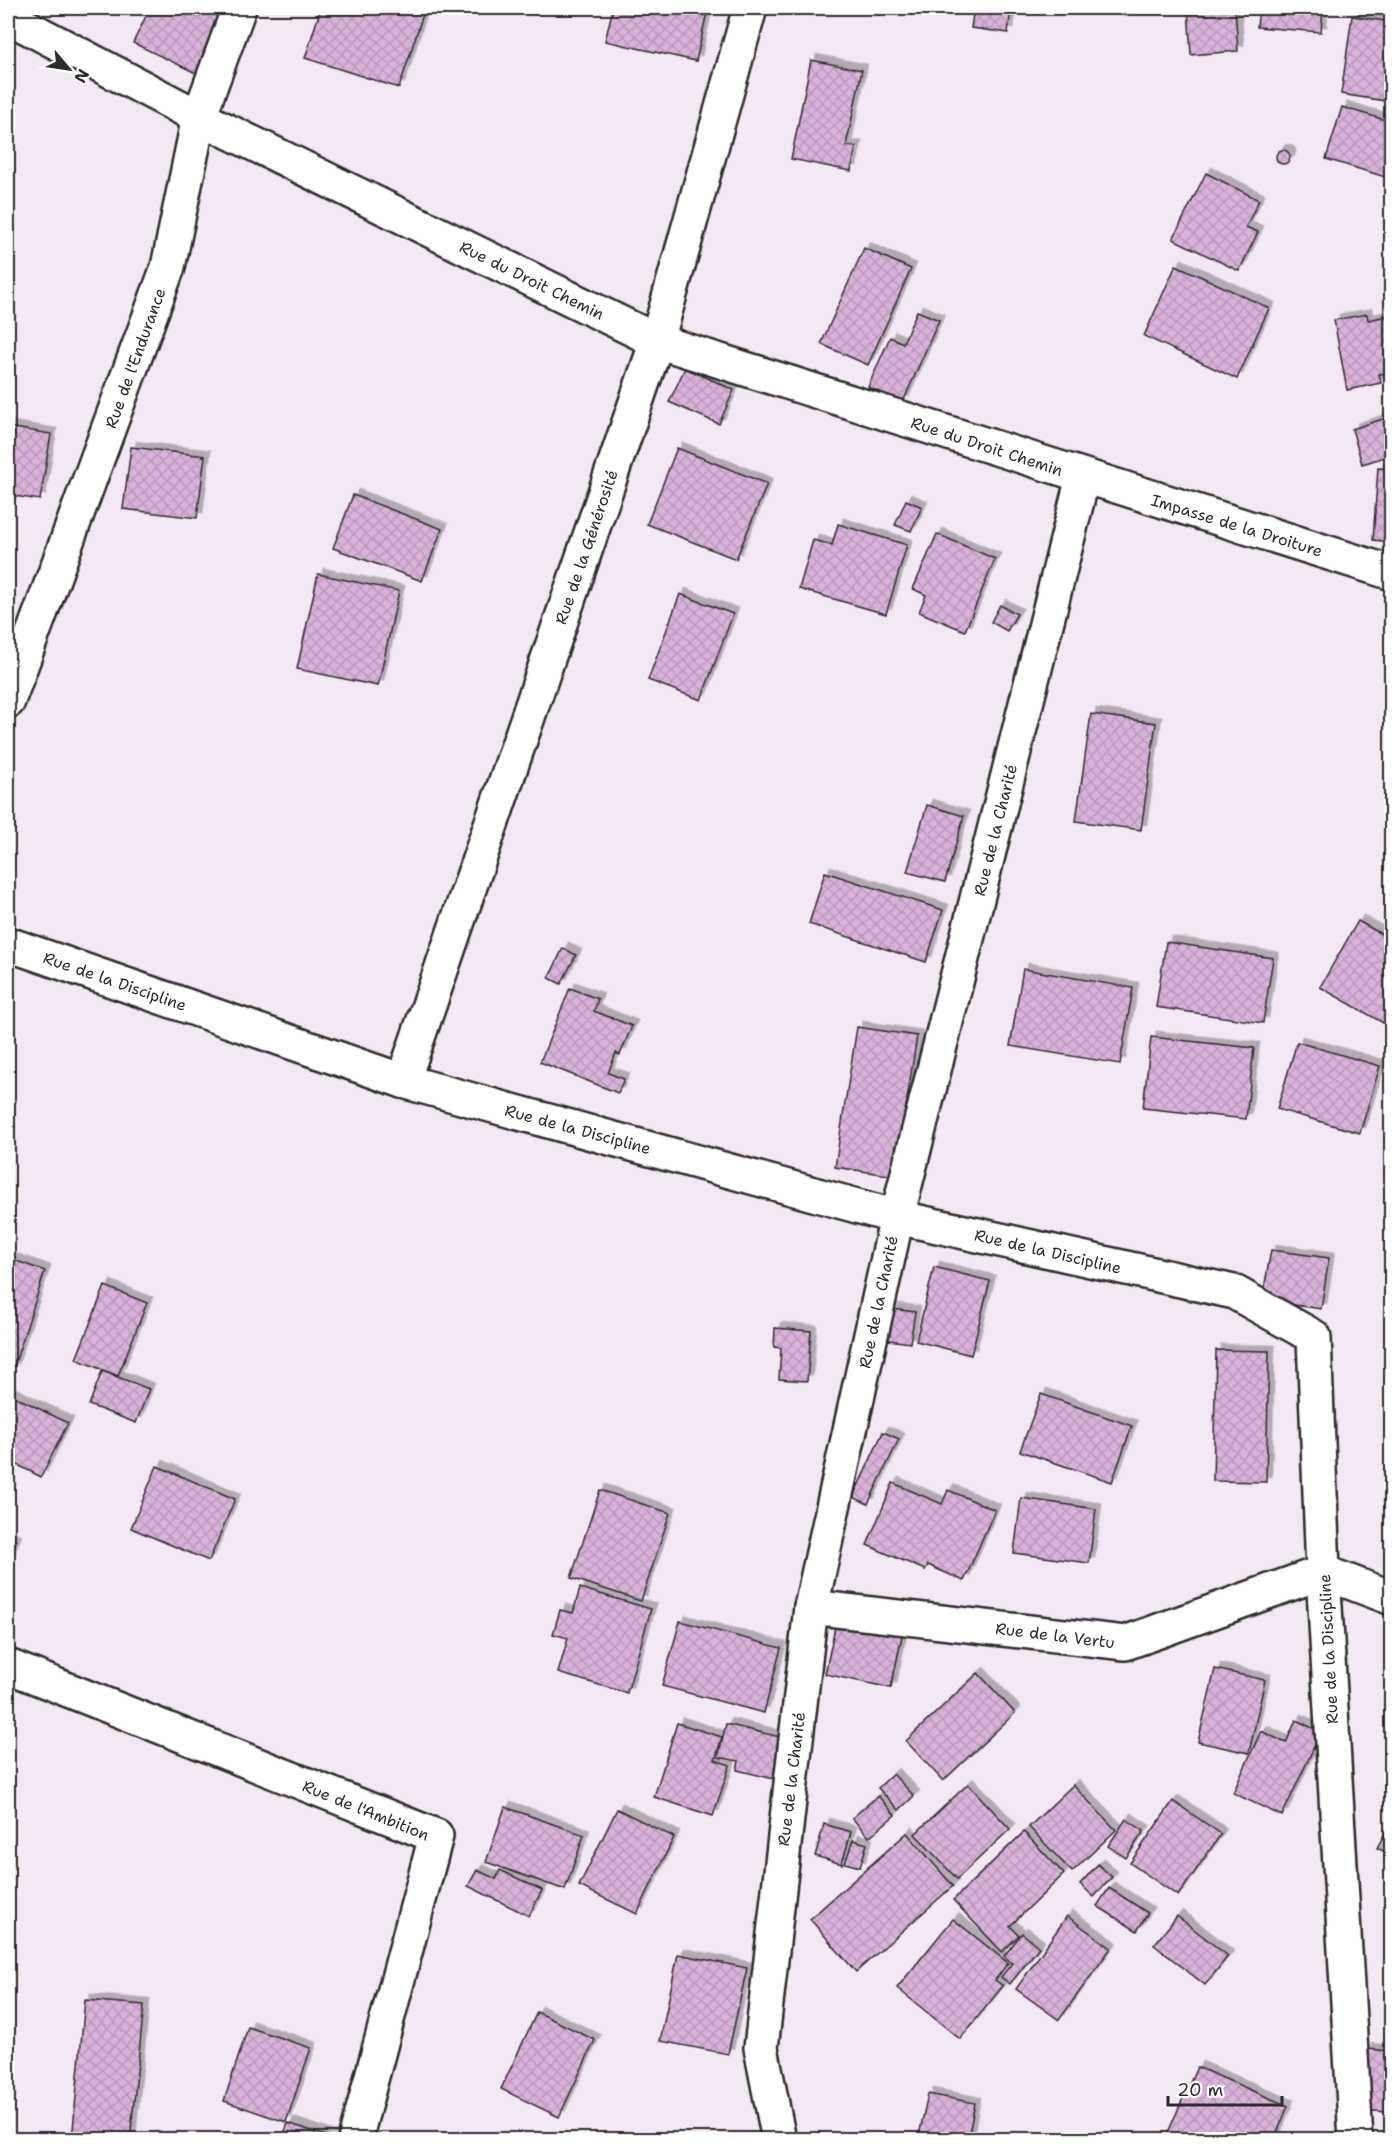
<svg xmlns="http://www.w3.org/2000/svg" width="1399" height="2147" font-family="'Shantell Sans',sans-serif">
	<defs>
		<pattern id="building-cross-hatch" width="8" height="8" patternUnits="userSpaceOnUse" patternTransform="scale(1.5)"><rect width="8" height="8" fill="#d9b2da"/><path d="M0 0l8 8M0 8l8-8" fill="none" stroke="#ba99bb"/></pattern>
		<filter id="shadow"><feDropShadow dx="5.5" dy="-5.5" stdDeviation="0" flood-color="#0004"/></filter>
	</defs>
	<rect width="100%" height="100%" fill="#f4e8f4"/>
	<filter id="ink" filterUnits="userSpaceOnUse"><feTurbulence type="fractalNoise" baseFrequency=".0167" numOctaves="2"/><feDisplacementMap in="SourceGraphic" scale="12" xChannelSelector="R" yChannelSelector="G"/><feConvolveMatrix kernelMatrix="1 2 1 2 8 2 1 2 1" color-interpolation-filters="sRGB"/></filter>
	<g filter="url(#ink)">
		<g fill="url(#building-cross-hatch)" stroke="#2b2b2b" stroke-width="1.5" filter="url(#shadow)">
			<polygon points="150,8 215,8 226,13 198,74 133,43"/>
			<polygon points="321,8 425,8 399,88 305,58"/>
			<polygon points="613,8 708,8 696,61 605,41"/>
			<polygon points="974,8 1011,8 1008,33 971,28"/>
			<polygon points="1188,8 1235,8 1238,51 1191,55"/>
			<polygon points="1259,8 1323,8 1321,32 1257,27"/>
			<polygon points="1352,16 1392,22 1392,102 1341,94"/>
			<polygon points="811,60 862,70 846,146 856,147 851,171 791,159"/>
			<polygon points="1342,107 1392,122 1392,179 1326,159"/>
			<circle cx="1283" cy="157" r="7"/>
			<polygon points="1206,173 1259,200 1246,227 1258,232 1239,271 1173,239"/>
			<polygon points="864,248 911,269 868,365 821,344"/>
			<polygon points="1176,265 1269,308 1237,379 1144,336"/>
			<polygon points="917,311 939,320 903,402 868,387 890,337 903,343"/>
			<polygon points="1367,314 1368,320 1392,315 1392,372 1379,374 1381,383 1347,390 1334,320"/>
			<polygon points="685,368 734,390 719,424 669,402"/>
			<polygon points="1392,416 1392,455 1362,464 1352,429"/>
			<polygon points="8,427 51,434 40,500 8,495"/>
			<polygon points="131,447 205,456 197,518 123,509"/>
			<polygon points="677,448 767,484 736,559 647,524"/>
			<polygon points="1378,468 1392,469 1392,542 1373,540"/>
			<polygon points="353,495 442,529 422,581 333,548"/>
			<polygon points="906,500 922,507 911,531 895,525"/>
			<polygon points="838,524 907,545 886,614 799,589 813,540 832,545"/>
			<polygon points="937,534 995,559 965,631 919,612 926,595 913,589"/>
			<polygon points="318,574 399,591 378,686 297,669"/>
			<polygon points="680,594 733,614 701,700 648,680"/>
			<polygon points="1000,605 1017,614 1007,631 991,622"/>
			<polygon points="1091,714 1156,723 1141,830 1076,821"/>
			<polygon points="927,805 964,816 945,882 907,872"/>
			<polygon points="825,872 943,910 926,962 809,924"/>
			<polygon points="1358,921 1392,940 1392,1028 1320,987"/>
			<polygon points="1166,942 1273,958 1263,1023 1156,1007"/>
			<polygon points="563,948 576,955 561,984 549,978"/>
			<polygon points="1023,969 1133,988 1120,1064 1010,1046"/>
			<polygon points="570,988 598,999 594,1011 632,1026 620,1055 616,1053 608,1073 624,1079 618,1093 540,1062"/>
			<polygon points="857,1027 917,1036 895,1176 835,1167"/>
			<polygon points="1151,1037 1254,1048 1246,1119 1143,1108"/>
			<polygon points="1297,1042 1380,1066 1360,1133 1277,1109"/>
			<polygon points="1271,1250 1329,1258 1321,1309 1262,1300"/>
			<polygon points="8,1258 45,1271 13,1369 8,1367"/>
			<polygon points="934,1267 990,1281 971,1355 916,1341"/>
			<polygon points="105,1286 147,1303 118,1376 76,1359"/>
			<polygon points="893,1309 915,1312 910,1343 889,1340"/>
			<polygon points="775,1328 811,1331 807,1381 779,1379 781,1348 774,1347"/>
			<polygon points="1216,1350 1269,1351 1266,1482 1213,1481"/>
			<polygon points="102,1371 149,1389 136,1423 89,1405"/>
			<polygon points="8,1393 68,1423 41,1477 8,1460"/>
			<polygon points="1041,1394 1132,1426 1112,1482 1020,1451"/>
			<polygon points="883,1432 899,1439 868,1504 853,1497"/>
			<polygon points="157,1466 235,1499 209,1561 131,1528"/>
			<polygon points="893,1483 942,1504 948,1490 995,1510 964,1581 928,1565 925,1570 867,1545"/>
			<polygon points="600,1490 670,1513 641,1601 571,1578"/>
			<polygon points="1021,1498 1096,1509 1089,1563 1014,1553"/>
			<polygon points="8,1537 16,1541 8,1560"/>
			<polygon points="580,1588 651,1609 627,1693 558,1673 568,1638 553,1634 560,1610 573,1613"/>
			<polygon points="837,1618 903,1631 891,1688 825,1674"/>
			<polygon points="680,1621 781,1648 764,1713 662,1686"/>
			<polygon points="1215,1669 1265,1680 1249,1753 1198,1742"/>
			<polygon points="978,1673 1015,1713 943,1781 906,1741"/>
			<polygon points="1296,1720 1321,1732 1282,1816 1233,1793 1261,1731 1286,1743"/>
			<polygon points="677,1723 722,1737 715,1760 730,1765 713,1816 654,1797"/>
			<polygon points="726,1724 784,1738 774,1779 737,1770 739,1761 718,1757"/>
			<polygon points="893,1774 914,1796 899,1810 878,1788"/>
			<polygon points="968,1784 1010,1829 957,1879 915,1834"/>
			<polygon points="1073,1785 1116,1830 1072,1872 1029,1827"/>
			<polygon points="878,1796 895,1815 869,1837 852,1818"/>
			<polygon points="1173,1801 1221,1834 1178,1896 1130,1863"/>
			<polygon points="505,1807 584,1835 565,1890 486,1862"/>
			<polygon points="617,1809 674,1837 637,1914 579,1886"/>
			<polygon points="1126,1819 1144,1831 1126,1858 1108,1846"/>
			<polygon points="1392,1820 1392,1855 1377,1848"/>
			<polygon points="824,1824 851,1832 842,1864 815,1856"/>
			<polygon points="1024,1832 1064,1874 1010,1926 1019,1935 1002,1952 953,1900"/>
			<polygon points="907,1833 953,1886 856,1972 810,1919"/>
			<polygon points="853,1840 867,1844 860,1867 845,1863"/>
			<polygon points="1098,1864 1112,1877 1094,1897 1080,1884"/>
			<polygon points="477,1870 496,1879 500,1870 542,1890 529,1916 468,1886"/>
			<polygon points="1109,1888 1148,1913 1137,1931 1097,1906"/>
			<polygon points="1067,1916 1111,1948 1059,2020 1016,1989"/>
			<polygon points="1177,1916 1228,1956 1205,1985 1154,1945"/>
			<polygon points="953,1919 1008,1963 995,1980 1003,1986 960,2039 897,1988"/>
			<polygon points="1022,1933 1039,1947 1010,1984 1001,1977 1012,1963 1004,1956"/>
			<polygon points="678,1954 747,1968 728,2054 660,2041"/>
			<polygon points="85,2000 144,2005 130,2140 72,2140"/>
			<polygon points="537,2012 595,2040 559,2117 501,2089"/>
			<polygon points="248,2027 311,2048 286,2122 224,2101"/>
			<polygon points="1366,2049 1392,2051 1392,2092 1388,2091 1386,2112 1362,2110"/>
			<polygon points="1197,2067 1288,2106 1274,2140 1165,2139"/>
			<polygon points="928,2094 975,2103 968,2140 918,2140"/>
			<polygon points="288,2123 332,2138 331,2140 282,2140"/>
		</g>
		<g fill="none" stroke-linecap="round" stroke-linejoin="round">
			<g stroke="#2b2b2b" stroke-width="38">
				<g id="minor">
					<polyline points="8,17 199,117 657,341 1392,573"/>
					<polyline points="8,701 168,267 199,117 239,8"/>
					<polyline points="8,944 403,1081 897,1217 1234,1292 1314,1337 1323,1572 1356,2140"/>
					<polyline points="403,1081 657,341 750,8"/>
					<polyline points="811,1607 1125,1643 1323,1572 1392,1598"/>
					<polyline points="8,1666 436,1836 355,2140"/>
					<polyline points="779,2140 761,2048 811,1607 897,1217 1083,477"/>
				</g>
			</g>
			<use href="#minor" stroke="#fff" stroke-width="33"/>
		</g>
	</g>
	<g text-anchor="middle" stroke-width="4.5" stroke-linejoin="round" paint-order="stroke">
		<g font-size="16" fill="#2b2b2b" stroke="#fff">
			<text transform="translate(532 280) rotate(26)" y="6">Rue du Droit Chemin</text>
			<text transform="translate(135 358) rotate(-70)" y="6">Rue de l'Endurance</text>
			<text transform="translate(987 446) rotate(18)" y="6">Rue du Droit Chemin</text>
			<text transform="translate(1237 525) rotate(17)" y="6">Impasse de la Droiture</text>
			<text transform="translate(586 547) rotate(-71)" y="6">Rue de la Générosité</text>
			<text transform="translate(995 830) rotate(-76)" y="6">Rue de la Charité</text>
			<text transform="translate(115 981) rotate(19)" y="6">Rue de la Discipline</text>
			<text transform="translate(578 1129) rotate(15)" y="6">Rue de la Discipline</text>
			<text transform="translate(1048 1251) rotate(13)" y="6">Rue de la Discipline</text>
			<text transform="translate(878 1302) rotate(-78)" y="6">Rue de la Charité</text>
			<text transform="translate(1055 1635) rotate(7)" y="6">Rue de la Vertu</text>
			<text transform="translate(1328 1649) rotate(-93)" y="6">Rue de la Discipline</text>
			<text transform="translate(791 1779) rotate(-83)" y="6">Rue de la Charité</text>
			<text transform="translate(366 1810) rotate(22)" y="6">Rue de l'Ambition</text>
		</g>
	</g>
	<rect width="1399" height="2147" fill="none" stroke="#fff" stroke-width="30"/>
	<rect x="15" y="15" width="1369" height="2117" fill="none" stroke="#2b2b2b" stroke-width="2" filter="url(#ink)"/>
	<g transform="translate(69 69) rotate(119)" stroke="#ffffff" stroke-width="4.5" paint-order="stroke">
	<path d="M0-4.5L10 22L0 15L-10 22Z" fill="#2b2b2b"/>
	<text y="-9" font-size="16" font-weight="bold" text-anchor="middle" fill="#2b2b2b">N</text>
	</g>
	<path d="M1168 2096v9h114v-9" fill="none" stroke="#2b2b2b" stroke-width="3"/>
	<text x="1177" y="2096" font-size="18" fill="#2b2b2b" stroke="#ffffff" stroke-width="4.5" paint-order="stroke">20 m</text>
</svg>
